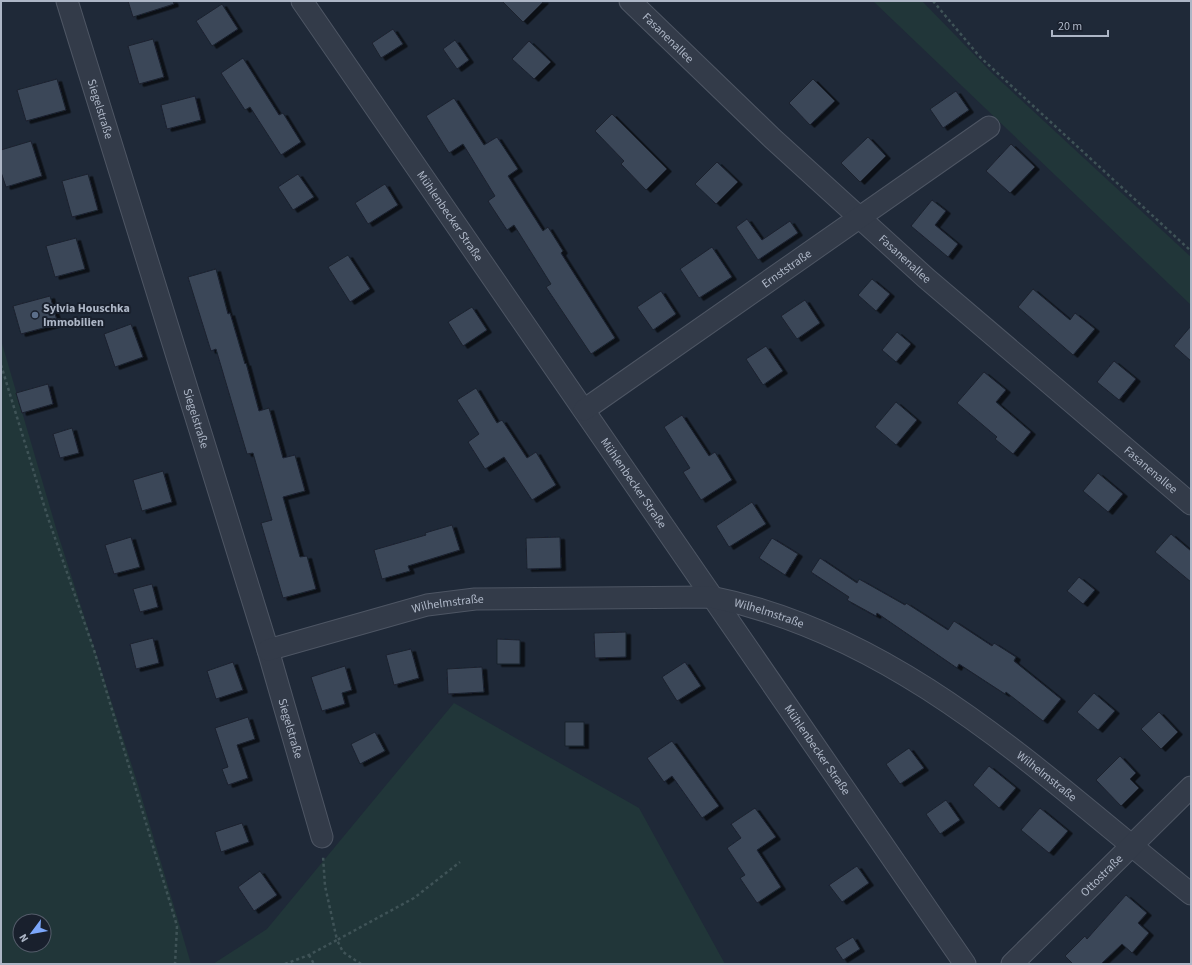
<svg xmlns="http://www.w3.org/2000/svg" width="1192" height="965" font-family="'Source Sans 3',sans-serif">
	<defs>
		<filter id="shadow"><feDropShadow dx="4.5" dy="2.5" stdDeviation="0" flood-color="#0009"/></filter>
	</defs>
	<rect width="100%" height="100%" fill="#1f2938"/>
	<g fill="#213639" fill-rule="evenodd">
		<polygon points="873,1 922,1 992,73 1191,257 1191,305"/>
		<path d="M1,340L56,528L138,785L191,964H1ZM20,921H44V945H20Z"/>
		<polygon points="454,703 639,808 725,964 213,964 267,929"/>
	</g>
	<g fill="#3b4759" stroke="#1b222f" filter="url(#shadow)">
		<polygon points="128,1 173,1 174,4 133,17"/>
		<polygon points="502,1 544,1 523,22"/>
		<polygon points="222,4 238,29 212,46 196,21"/>
		<polygon points="393,29 403,44 381,58 372,43"/>
		<polygon points="153,39 164,77 139,84 128,46"/>
		<polygon points="455,40 469,60 457,69 443,49"/>
		<polygon points="529,41 551,62 534,79 512,59"/>
		<polygon points="243,58 279,115 283,113 301,142 281,155 250,107 245,110 221,73"/>
		<polygon points="57,79 66,110 26,121 17,90"/>
		<polygon points="813,79 835,101 810,125 789,103"/>
		<polygon points="956,91 969,110 943,128 930,109"/>
		<polygon points="195,96 201,120 167,129 161,105"/>
		<polygon points="454,98 484,145 497,137 518,169 508,176 543,231 548,227 563,251 561,253 615,338 591,354 546,287 551,284 514,225 507,230 488,201 495,196 463,144 449,153 426,116"/>
		<polygon points="612,114 667,169 646,190 621,164 624,161 595,131"/>
		<polygon points="868,137 886,156 860,182 841,163"/>
		<polygon points="31,141 42,176 6,187 1,172 1,150"/>
		<polygon points="1011,144 1035,167 1010,193 986,171"/>
		<polygon points="717,162 738,182 716,204 695,184"/>
		<polygon points="88,174 98,210 72,217 62,181"/>
		<polygon points="298,174 314,197 293,210 278,187"/>
		<polygon points="385,184 398,205 368,224 355,203"/>
		<polygon points="932,200 946,211 935,225 958,244 948,257 911,226"/>
		<polygon points="747,219 762,240 790,221 798,233 758,260 736,227"/>
		<polygon points="76,238 85,269 55,277 46,246"/>
		<polygon points="712,247 732,277 699,298 680,269"/>
		<polygon points="348,255 370,289 350,302 328,267"/>
		<polygon points="216,269 228,314 230,313 245,364 246,363 259,411 269,408 283,458 295,455 305,491 283,497 300,557 307,556 316,589 283,598 261,523 272,520 253,453 247,454 216,349 211,351 188,277"/>
		<polygon points="872,279 890,294 876,311 858,295"/>
		<polygon points="1033,289 1070,320 1075,313 1095,329 1073,355 1018,307"/>
		<polygon points="661,291 676,314 653,330 637,307"/>
		<polygon points="50,296 58,324 21,334 13,306"/>
		<polygon points="805,300 820,323 797,339 781,316"/>
		<polygon points="472,307 487,330 463,346 448,322"/>
		<polygon points="131,324 143,357 115,367 104,334"/>
		<polygon points="1191,326 1191,361 1174,346"/>
		<polygon points="897,332 911,344 896,362 882,350"/>
		<polygon points="766,346 783,371 763,385 746,359"/>
		<polygon points="1114,361 1136,379 1119,400 1097,382"/>
		<polygon points="984,372 1006,390 996,402 1031,432 1013,454 995,439 997,437 957,403"/>
		<polygon points="48,384 53,404 22,413 16,393"/>
		<polygon points="476,388 497,423 502,420 527,458 536,452 556,485 532,500 504,457 485,469 468,442 479,434 457,400"/>
		<polygon points="896,402 917,420 896,445 875,427"/>
		<polygon points="682,415 709,456 715,452 732,480 701,500 683,472 690,468 664,427"/>
		<polygon points="72,428 79,453 60,458 53,434"/>
		<polygon points="163,471 172,502 142,511 133,480"/>
		<polygon points="1098,473 1123,494 1108,512 1083,491"/>
		<polygon points="752,502 766,524 729,547 716,526"/>
		<polygon points="452,525 460,550 408,566 410,571 382,579 374,550 426,535 425,533"/>
		<polygon points="1171,534 1191,551 1191,582 1155,552"/>
		<polygon points="131,537 140,567 114,574 105,545"/>
		<polygon points="560,537 561,568 527,569 526,538"/>
		<polygon points="772,538 798,554 785,575 759,558"/>
		<polygon points="820,558 857,583 859,579 905,605 906,603 948,630 954,621 992,646 994,643 1016,657 1014,661 1061,699 1043,721 1006,692 1005,694 959,664 957,668 877,613 876,616 847,600 849,597 811,572"/>
		<polygon points="1079,577 1095,590 1083,604 1067,591"/>
		<polygon points="152,584 158,607 140,612 133,589"/>
		<polygon points="626,632 626,657 595,658 594,633"/>
		<polygon points="153,638 159,663 136,669 130,644"/>
		<polygon points="497,639 520,640 520,664 497,664"/>
		<polygon points="411,649 419,678 394,685 386,655"/>
		<polygon points="233,662 243,690 216,699 207,671"/>
		<polygon points="685,662 701,686 677,701 662,677"/>
		<polygon points="345,666 352,690 342,693 345,704 322,711 311,677"/>
		<polygon points="482,667 484,692 448,694 447,669"/>
		<polygon points="1094,693 1115,711 1098,730 1077,712"/>
		<polygon points="1159,712 1178,732 1161,749 1141,729"/>
		<polygon points="248,717 255,739 237,745 248,778 228,785 222,769 228,767 215,728"/>
		<rect x="565" y="722" width="19" height="24"/>
		<polygon points="375,732 385,751 360,764 351,744"/>
		<polygon points="672,741 719,806 702,818 672,776 664,782 647,758"/>
		<polygon points="909,748 924,768 900,784 886,764"/>
		<polygon points="1120,756 1136,773 1130,779 1139,788 1121,806 1096,780"/>
		<polygon points="989,766 1016,788 999,808 973,785"/>
		<polygon points="946,800 960,820 940,834 926,814"/>
		<polygon points="755,808 776,837 757,850 781,887 757,903 740,878 745,875 727,848 741,838 731,824"/>
		<polygon points="1040,808 1068,831 1049,853 1021,830"/>
		<polygon points="242,823 249,842 221,852 215,832"/>
		<polygon points="857,866 869,883 842,902 829,885"/>
		<polygon points="260,871 277,895 254,911 238,887"/>
		<polygon points="1126,895 1147,913 1138,923 1149,933 1132,953 1122,944 1101,964 1073,964 1065,956 1085,936 1087,939"/>
		<polygon points="853,937 860,949 843,960 835,948"/>
	</g>
	<g fill="none" stroke-linecap="round" stroke-linejoin="round">
		<g stroke="#4e5664" stroke-width="23">
			<g id="minor">
				<path id="s1" d="M67,1L268,650L322,837"/>
				<path id="s2" d="M302,1L965,964"/>
				<path id="s3" d="M630,1L772,138L926,278L1191,504"/>
				<path id="s4" d="M584,410L989,127"/>
				<path id="s5" d="M268,650L427,605L475,599L711,597C902,635 1044,777 1191,894"/>
				<path id="s6" d="M1012,964L1191,787"/>
			</g>
		</g>
		<g stroke="#3f5357" stroke-width="2.5" stroke-dasharray="3 3" stroke-linecap="butt">
			<polyline points="933,1 980,57 1191,251"/>
			<polyline points="1,365 47,515 94,650 177,926 175,964"/>
			<polyline points="309,955 314,964"/>
			<polyline points="285,964 309,955 337,940 325,886 323,856"/>
			<polyline points="361,964 343,952 337,940 414,898 460,862"/>
		</g>
		<use href="#minor" stroke="#333b49" stroke-width="21"/>
	</g>
	<circle fill="#5c6f8a" stroke="#19202d" stroke-width="1.5" cx="35" cy="315" r="4"/>
	<g text-anchor="middle" stroke-width="4" stroke-linejoin="round" paint-order="stroke">
		<g font-size="12" fill="#adb6c6" stroke="#19202d">
			<text dy="4" stroke="none"><textPath href="#s3" startOffset="53">Fasanenallee</textPath></text>
			<text dy="4" stroke="none"><textPath href="#s1" startOffset="113">Siegelstraße</textPath></text>
			<text dy="4" stroke="none"><textPath href="#s2" startOffset="261">Mühlenbecker Straße</textPath></text>
			<text dy="4" stroke="none"><textPath href="#s3" startOffset="377">Fasanenallee</textPath></text>
			<text dy="4" stroke="none"><textPath href="#s4" startOffset="247">Ernststraße</textPath></text>
			<text dy="4" stroke="none"><textPath href="#s1" startOffset="437">Siegelstraße</textPath></text>
			<text dy="4" stroke="none"><textPath href="#s3" startOffset="701">Fasanenallee</textPath></text>
			<text dy="4" stroke="none"><textPath href="#s2" startOffset="585">Mühlenbecker Straße</textPath></text>
			<text dy="4" stroke="none"><textPath href="#s5" startOffset="186">Wilhelmstraße</textPath></text>
			<text dy="4" stroke="none"><textPath href="#s5" startOffset="510">Wilhelmstraße</textPath></text>
			<text dy="4" stroke="none"><textPath href="#s1" startOffset="761">Siegelstraße</textPath></text>
			<text dy="4" stroke="none"><textPath href="#s2" startOffset="909">Mühlenbecker Straße</textPath></text>
			<text dy="4" stroke="none"><textPath href="#s5" startOffset="834">Wilhelmstraße</textPath></text>
			<text dy="4" stroke="none"><textPath href="#s6" startOffset="126">Ottostraße</textPath></text>
		</g>
		<g font-size="12" font-weight="bold" fill="#adb6c6" stroke="#19202d" text-anchor="start">
			<text x="43" y="312">Sylvia Houschka<tspan x="43" dy="14">Immobilien</tspan></text>
		</g>
	</g>
	<rect width="1192" height="965" fill="none" stroke="#adb6c6" stroke-width="4"/>
	<g transform="translate(32 933) rotate(238)"><circle r="19" fill="#19202d" stroke="#545c6a"/>
	<path d="M0-3L7 15L0 10L-7 15Z" fill="#7ca7fb"/>
	<text y="-6" font-size="11" font-weight="bold" text-anchor="middle" fill="#adb6c6">N</text>
	</g>
	<path d="M1052 30v6h56v-6" fill="none" stroke="#adb6c6" stroke-width="2"/>
	<text x="1058" y="30" font-size="12" fill="#adb6c6" stroke="#19202d" stroke-width="3" paint-order="stroke">20 m</text>
</svg>
